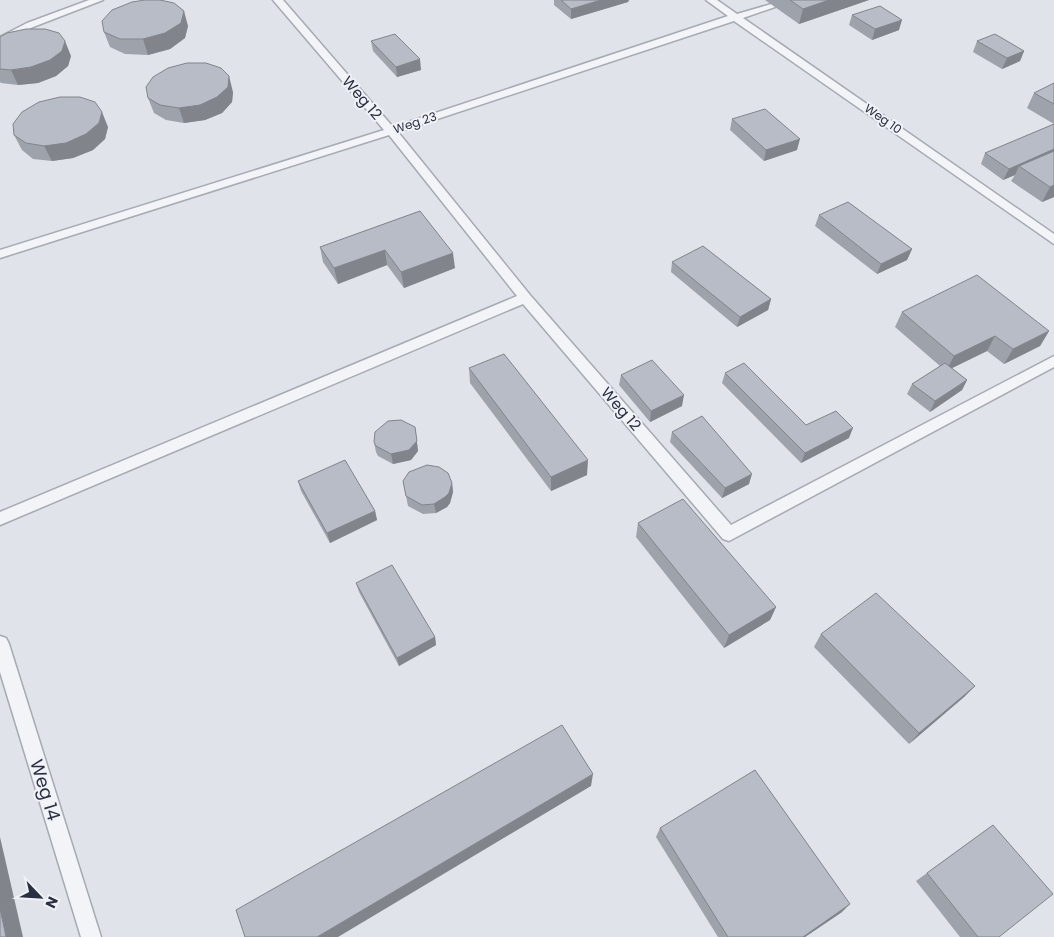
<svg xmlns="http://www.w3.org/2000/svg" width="1054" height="937" font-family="Poppins,sans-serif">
	<rect width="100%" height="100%" fill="#e0e3e9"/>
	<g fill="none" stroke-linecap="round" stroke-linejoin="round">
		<g stroke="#a5aab3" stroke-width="3">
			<g id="lane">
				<polygon points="89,0 103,0 33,27 0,44 0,37 27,23"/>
				<polygon points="273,0 283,0 393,127 728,16 706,0 717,0 737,14 775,3 775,7 743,18 1054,234 1054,244 734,21 398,132 530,295 731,525 1054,356 1054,367 729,541 723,539 523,304 0,525 0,512 517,296 389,135 0,258 0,250 384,130"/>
				<polygon points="0,636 6,638 9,644 101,937 81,937 0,672"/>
			</g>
		</g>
		<use href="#lane" fill="#f3f4f8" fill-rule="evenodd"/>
	</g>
	<g fill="#9ea2aa">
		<polygon points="554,0 629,0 628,2 571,19 554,5"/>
		<polygon points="765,0 869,0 799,24"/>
		<polygon points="852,15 899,30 872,40 849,25"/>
		<polygon points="188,26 185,38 170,49 148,55 125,54 110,47 104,32"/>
		<polygon points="0,37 71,56 68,66 56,76 38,83 18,85 1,83 0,82"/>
		<polygon points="371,41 421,70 397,77 373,51"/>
		<polygon points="977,41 1024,51 1020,61 1002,69 973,52"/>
		<polygon points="1054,83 1054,124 1027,108 1034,93"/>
		<polygon points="233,92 232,102 222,113 205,120 184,123 166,120 154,113 148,98"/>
		<polygon points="732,119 797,150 764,161 730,130"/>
		<polygon points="1054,124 1054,197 1042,202 1011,181 1015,175 1003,180 981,164 985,153"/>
		<polygon points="108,127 105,139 93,150 73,158 52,161 33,159 22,150 14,135"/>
		<polygon points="420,211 455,268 404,288 387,265 338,284 323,262 320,247"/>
		<polygon points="819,215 912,249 907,260 877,274 815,226"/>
		<polygon points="672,262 771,299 768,310 737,327 671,272"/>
		<polygon points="902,312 1049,331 1040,346 1004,364 987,351 952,368 967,380 962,390 930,412 907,394 912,384 940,366 895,327"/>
		<polygon points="469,368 587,475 551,491 470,383"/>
		<polygon points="725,373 806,425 849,438 801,463 722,383"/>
		<polygon points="621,375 682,406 650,422 619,385"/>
		<polygon points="415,427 418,451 411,460 393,464 378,456 376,452 374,442"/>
		<polygon points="672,432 749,484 722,498 670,442"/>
		<polygon points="298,481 375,511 377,520 330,543 301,491"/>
		<polygon points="403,481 452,483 453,492 450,503 447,507 436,513 423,514 408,506"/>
		<polygon points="638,523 776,607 770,620 724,648 636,537"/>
		<polygon points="356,583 435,637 436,645 399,666 359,592"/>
		<polygon points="821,634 975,686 964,697 909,744 814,647"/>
		<polygon points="993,825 999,937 960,937 916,881"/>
		<polygon points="660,828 842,912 805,937 718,937 656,837"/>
	</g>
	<g fill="#81848b">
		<polygon points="601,0 629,0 628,2 571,19 571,9"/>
		<polygon points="829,0 869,0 799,24 803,9"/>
		<polygon points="184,11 188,26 185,38 170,49 148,55 143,39"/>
		<polygon points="902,20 899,30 872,40 875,29"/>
		<polygon points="65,41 71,56 68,66 56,76 38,83 18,85 11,70"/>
		<polygon points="1024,51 1020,61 1002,69 1007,58"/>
		<polygon points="420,59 421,70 397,77 396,67"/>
		<polygon points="229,76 233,92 232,102 222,113 205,120 184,123 179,108"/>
		<polygon points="102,112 108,127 105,139 93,150 73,158 52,161 44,146"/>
		<polygon points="800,139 797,150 764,161 766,150"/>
		<polygon points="1054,149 1054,157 1019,166 1015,175 1003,180 1009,169"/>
		<polygon points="1054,185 1054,197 1042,202 1050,187"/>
		<polygon points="912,249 907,260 877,274 881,264"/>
		<polygon points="385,250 387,265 338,284 334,268"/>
		<polygon points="453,253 455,268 404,288 401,272"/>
		<polygon points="771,299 768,310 737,327 740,317"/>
		<polygon points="1049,331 1040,346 1004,364 1013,349"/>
		<polygon points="995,336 987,351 946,371 954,356"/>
		<polygon points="967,380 962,390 930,412 935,401"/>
		<polygon points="684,395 682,406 650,422 651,411"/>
		<polygon points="415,427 418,451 411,460 393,464 391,454"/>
		<polygon points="853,428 849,438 801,463 805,453"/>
		<polygon points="588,460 587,475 551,491 551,477"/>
		<polygon points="752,474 749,484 722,498 725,488"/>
		<polygon points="452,483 453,492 450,503 447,507 436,513 434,504"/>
		<polygon points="375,511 377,520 330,543 327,533"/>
		<polygon points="776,607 770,620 724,648 729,635"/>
		<polygon points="435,637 436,645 399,666 397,658"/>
		<polygon points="975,686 964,697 909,744 919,733"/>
		<polygon points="593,774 591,786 338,937 317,937"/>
		<polygon points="0,837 23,937 6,937 0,908"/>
		<polygon points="850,904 842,912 805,937 803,937"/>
	</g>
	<g fill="#b8bcc6" stroke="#81848b">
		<polygon points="145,0 160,0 174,3 184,11 181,23 165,33 143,39 120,39 104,32 102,21 112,10 132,2"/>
		<polygon points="561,0 601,0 571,9"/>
		<polygon points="790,0 829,0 803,9"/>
		<polygon points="880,6 902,20 875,29 852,15"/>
		<polygon points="26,29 45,29 59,33 65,41 62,51 50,60 31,67 11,70 0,69 0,37 7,33"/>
		<polygon points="395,34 420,59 396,67 371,41"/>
		<polygon points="995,34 1024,51 1007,58 977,41"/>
		<polygon points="187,63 206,63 221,68 229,76 228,87 217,97 200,105 179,108 160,105 148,98 146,87 153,77 168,68"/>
		<polygon points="1054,83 1054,104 1034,93"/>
		<polygon points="60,97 80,97 95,102 102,112 99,123 86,134 66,143 44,146 26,143 14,135 13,124 22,112 39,102"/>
		<polygon points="765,109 800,139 766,150 732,119"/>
		<polygon points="1054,124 1054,149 1009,169 985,153"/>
		<polygon points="1054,151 1054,185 1050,187 1019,166"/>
		<polygon points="848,202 912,249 881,264 819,215"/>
		<polygon points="420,211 453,253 401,272 385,250 334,268 320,247"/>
		<polygon points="703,246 771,299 740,317 672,262"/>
		<polygon points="977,275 1049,331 1013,349 995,336 954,356 902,312"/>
		<polygon points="504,354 588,460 551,477 469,368"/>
		<polygon points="652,360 684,395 651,411 621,375"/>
		<polygon points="744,363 806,425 836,411 853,428 805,453 725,373"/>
		<polygon points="945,363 967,380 935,401 912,384"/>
		<polygon points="702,416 752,474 725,488 672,432"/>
		<polygon points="401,420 415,427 417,441 409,450 391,454 376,446 374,442 375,432 388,421"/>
		<polygon points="345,460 375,511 327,533 298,481"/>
		<polygon points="427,465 439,467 448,473 452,483 449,493 445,497 434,504 422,505 406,496 403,481 409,472"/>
		<polygon points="683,499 776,607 729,635 638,523"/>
		<polygon points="392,565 435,637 397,658 356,583"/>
		<polygon points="876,593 975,686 919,733 821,634"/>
		<polygon points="562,725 593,774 317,937 245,937 236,910"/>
		<polygon points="755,770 850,904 803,937 728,937 660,828"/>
		<polygon points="993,825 1053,894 999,937 978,937 927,873"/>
		<polygon points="0,908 6,937 0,937"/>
	</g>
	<g text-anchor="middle" stroke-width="4" stroke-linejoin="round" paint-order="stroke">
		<g font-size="12" fill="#293041" stroke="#f0f2f7">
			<text transform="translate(883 119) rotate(35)" y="4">Weg 10</text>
			<text transform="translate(415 123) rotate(-18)" y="4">Weg 23</text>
		</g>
		<g font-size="15" fill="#293041" stroke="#f0f2f7">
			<text transform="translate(362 98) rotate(49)" y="5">Weg 12</text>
			<text transform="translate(621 409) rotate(49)" y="5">Weg 12</text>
		</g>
		<g font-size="18" fill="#293041" stroke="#f0f2f7">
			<text transform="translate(45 790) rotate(73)" y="6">Weg 14</text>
		</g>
	</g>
	<g transform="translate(40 897) rotate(115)" stroke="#f0f2f7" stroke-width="4" paint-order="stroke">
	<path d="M0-4L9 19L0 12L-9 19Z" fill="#293041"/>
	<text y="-8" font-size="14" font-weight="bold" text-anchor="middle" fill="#293041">N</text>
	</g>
</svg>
